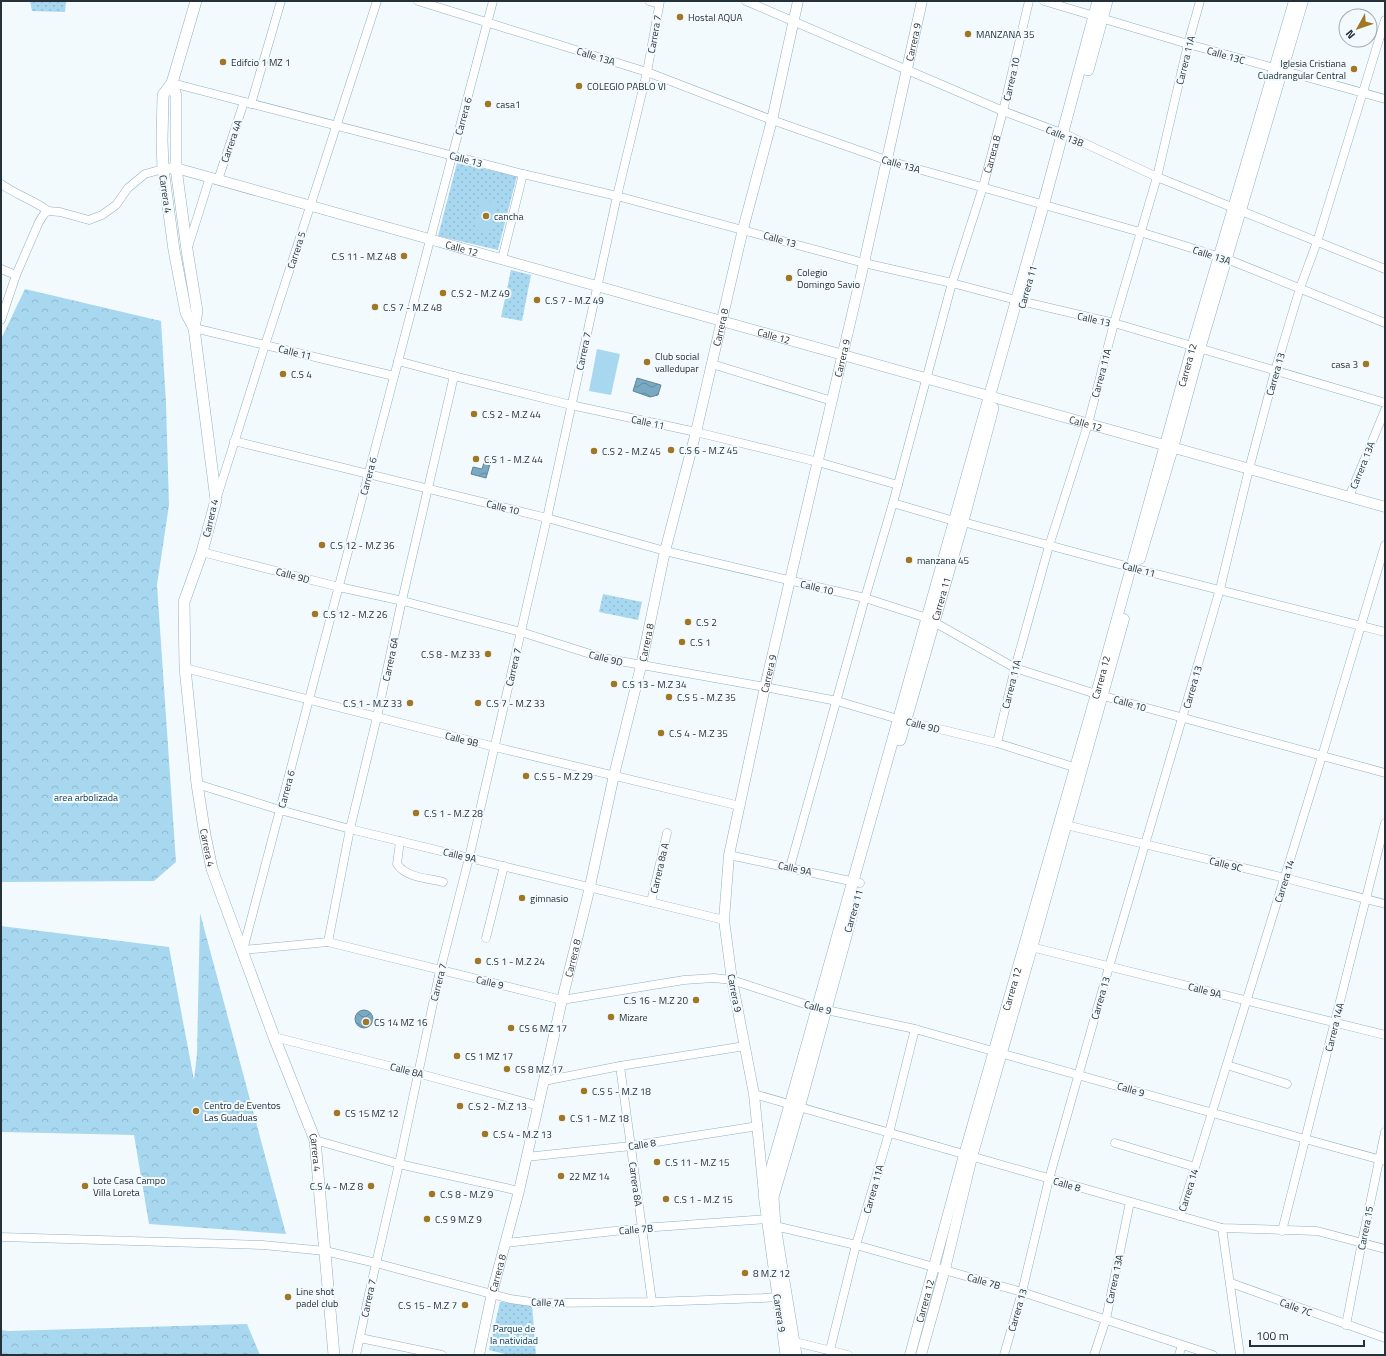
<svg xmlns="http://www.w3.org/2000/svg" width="1386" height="1356" font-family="'Titillium Web',sans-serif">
	<defs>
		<pattern id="grass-dots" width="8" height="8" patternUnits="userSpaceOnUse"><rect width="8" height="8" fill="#a8d7f0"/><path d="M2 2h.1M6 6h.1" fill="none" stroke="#90b9cf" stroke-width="1.8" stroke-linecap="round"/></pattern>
		<pattern id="forest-crowns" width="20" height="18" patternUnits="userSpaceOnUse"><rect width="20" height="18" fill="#a8d7f0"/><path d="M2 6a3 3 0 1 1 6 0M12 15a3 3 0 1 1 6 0" fill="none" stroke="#90b9cf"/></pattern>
		<pattern id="water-waves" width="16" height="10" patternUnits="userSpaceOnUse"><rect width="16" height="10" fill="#7aaac3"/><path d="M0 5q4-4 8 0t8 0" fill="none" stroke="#648b9f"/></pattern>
	</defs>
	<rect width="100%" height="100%" fill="#f3fafe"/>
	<g fill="url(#grass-dots)">
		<polygon points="30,1 66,1 65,12 32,11"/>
		<polygon points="457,163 517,176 498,250 438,236"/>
		<polygon points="511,270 531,275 522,321 501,317"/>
		<polygon points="603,594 642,602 638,620 599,612"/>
		<polygon points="500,1302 532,1304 536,1355 509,1355 489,1350"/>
	</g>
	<g fill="url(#forest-crowns)">
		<polygon points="25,289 161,321 166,403 169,505 157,585 176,862 154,881 1,882 1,339"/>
		<polygon points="200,913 286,1234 149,1224 134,1135 1,1132 1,926 169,947 194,1080 197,1054"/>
		<polygon points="247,1324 260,1355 1,1355 1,1330 8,1331"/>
	</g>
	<g fill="#a8d7f0">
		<polygon points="482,199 498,204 489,234 474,229"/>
		<polygon points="597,349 620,354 611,395 589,391"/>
	</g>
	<g fill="url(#water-waves)" stroke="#608699">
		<polygon points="637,378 661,385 658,395 650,397 633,391"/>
		<polygon points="485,459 491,461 486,478 471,474 473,467 482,469"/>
		<circle cx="364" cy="1019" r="9"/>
	</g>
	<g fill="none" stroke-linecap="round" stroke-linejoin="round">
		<g stroke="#90b1c2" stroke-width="9">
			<g id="minor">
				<polyline points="418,1 647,72 772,120 886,160 1140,232 1227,259 1385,323"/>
				<polyline points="493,1 243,950 328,942 562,1000 684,980 714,978 732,980 817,1008 915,1029 1305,1139 1385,1161"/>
				<polyline points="649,1 659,4"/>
				<polyline points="746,1 1003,111 1069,136 1157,177 1385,269"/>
				<polyline points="1044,1 1188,44 1385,99"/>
				<polyline points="172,83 523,174 617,196 864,263 952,283 1016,300 1114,323 1385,403"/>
				<polyline points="251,104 281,1"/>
				<polyline points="218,180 244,102"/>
				<path d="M1,184C16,195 34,200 48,211"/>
				<polyline points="188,247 210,177"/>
				<polyline points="502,259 523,174"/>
				<polyline points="1,269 16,275"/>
				<polyline points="1,320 16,275 39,222 44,214 48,211 60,212 89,220 102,215 116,205 128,188 145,174 163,169"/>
				<polyline points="194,328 394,376"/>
				<polyline points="398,361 454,376 571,405 696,432 818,462 898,485"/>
				<polyline points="712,364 832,401"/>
				<polyline points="234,441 547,518 665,551 865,598 927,618 1015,668 1096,694 1385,773"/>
				<polyline points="217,497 265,345 377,1"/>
				<polyline points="1349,497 1385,410"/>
				<polyline points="893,503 954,521 963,522 1137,569 1385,632"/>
				<polyline points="202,552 339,587 403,601 521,632 603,658 765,687 837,701 898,719 997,743 1080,769"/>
				<polyline points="185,668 495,747 740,806"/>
				<polyline points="997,743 1015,668 1049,546 1088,424 1114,323 1157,177 1188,44 1200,1"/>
				<polyline points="197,784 280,810 350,829 724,920"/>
				<polyline points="1066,825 1285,878 1385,904"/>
				<path d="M400,841L397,864C406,878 428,878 443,882"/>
				<polyline points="729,855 860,883"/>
				<path id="s1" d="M790,867L865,598L893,503L952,283L983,187L1003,111L1029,1"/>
				<polyline points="651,902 667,833"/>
				<polyline points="486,938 504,866"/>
				<polyline points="328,942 350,829 377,717 400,609 454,376"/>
				<polyline points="1027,946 1385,1035"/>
				<polyline points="274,1037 417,1073 539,1106"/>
				<polyline points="1227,1065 1287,1084"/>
				<polyline points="620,1066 652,1302"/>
				<polyline points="544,1081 620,1066 745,1046"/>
				<polyline points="754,1094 1222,1228 1317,1231 1385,1249"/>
				<polyline points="315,1140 399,1164 519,1191"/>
				<polyline points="1115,1143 1195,1167"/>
				<polyline points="526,1157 631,1146 758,1126"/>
				<polyline points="1180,1216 1322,756 1385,545"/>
				<polyline points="775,1226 856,1245 1022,1292 1213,1355"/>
				<polyline points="1222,1228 1240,1355"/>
				<polyline points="1282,1231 1385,823"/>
				<polyline points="1,1237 263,1245 325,1251 376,1263 510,1299 539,1303 652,1302 763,1298 778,1297"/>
				<polyline points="505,1243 642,1228 766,1219"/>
				<polyline points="1231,1283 1385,1338"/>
				<polyline points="1346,1325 1362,1242 1385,1132"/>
				<polyline points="360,1338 442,1355"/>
				<polyline points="791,1341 848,1355"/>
				<polyline points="830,1350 856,1245 889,1133 915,1029"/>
				<polyline points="356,1355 369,1294 399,1164 439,975 469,858 547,518 617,196 647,72 660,1"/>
				<polyline points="1004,1355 1022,1292 1049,1179 1109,967 1220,589 1249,469 1275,371 1300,288 1317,242 1385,20"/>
				<polyline points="1094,1355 1106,1319 1130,1202"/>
				<polyline points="1179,1355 1182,1345"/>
			</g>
		</g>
		<g stroke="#90b1c2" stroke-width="11">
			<g id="tertiary">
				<path id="s2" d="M163,169L176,168L1385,507"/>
				<polyline points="1140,559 1173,448 1200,349 1303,1"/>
				<path id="s3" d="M764,1194L754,1094L732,980L724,920L729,855L765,687L864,263L922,1"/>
				<path id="s4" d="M479,1355L492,1293L519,1191L562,1000L589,891L614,775L641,666L665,551L696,432L743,229L772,120L798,1"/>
				<path id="s5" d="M910,1355L964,1155L1096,694L1192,347L1294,1"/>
				<polyline points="921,1355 945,1269 972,1157 1032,948 1124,619"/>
			</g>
		</g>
		<g stroke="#90b1c2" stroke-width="12">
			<g id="secondary">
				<polyline points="1088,70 1107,1"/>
				<path id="s6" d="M172,83L176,96V168L187,250L197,311L194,328L216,500L202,552L184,602L185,668L197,784L205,835L212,869L274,1037L315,1140L334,1355"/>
				<polyline points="194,328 186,313 174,250 163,169 162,140 163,95 172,83 196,1"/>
				<path id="s7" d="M900,740L962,525L993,408"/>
				<polyline points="786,1355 764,1194 790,1105 1043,206 1098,1"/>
				<polyline points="796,1355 775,1226 773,1197 799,1108 854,907"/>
			</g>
		</g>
		<use href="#minor" stroke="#fff" stroke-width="8"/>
		<use href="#tertiary" stroke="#fff" stroke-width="10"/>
		<use href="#secondary" stroke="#fff" stroke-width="11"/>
	</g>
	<g fill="#9f7725" stroke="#f3fafe" stroke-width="1.5">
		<circle cx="680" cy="17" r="4"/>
		<circle cx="968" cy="34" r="4"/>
		<circle cx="223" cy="62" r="4"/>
		<circle cx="1354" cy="69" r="4"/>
		<circle cx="579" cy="86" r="4"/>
		<circle cx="488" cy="104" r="4"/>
		<circle cx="486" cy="216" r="4"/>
		<circle cx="404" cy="256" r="4"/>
		<circle cx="789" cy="278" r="4"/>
		<circle cx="443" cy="293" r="4"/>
		<circle cx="537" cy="300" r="4"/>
		<circle cx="375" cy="307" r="4"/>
		<circle cx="647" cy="362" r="4"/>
		<circle cx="1366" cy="364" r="4"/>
		<circle cx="283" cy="374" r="4"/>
		<circle cx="474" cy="414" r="4"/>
		<circle cx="671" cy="450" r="4"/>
		<circle cx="594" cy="451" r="4"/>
		<circle cx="476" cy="459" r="4"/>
		<circle cx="322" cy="545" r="4"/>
		<circle cx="909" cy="560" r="4"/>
		<circle cx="315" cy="614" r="4"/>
		<circle cx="688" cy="622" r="4"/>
		<circle cx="682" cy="642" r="4"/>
		<circle cx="488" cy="654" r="4"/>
		<circle cx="614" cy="684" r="4"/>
		<circle cx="669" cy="697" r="4"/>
		<circle cx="410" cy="703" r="4"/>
		<circle cx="478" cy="703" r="4"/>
		<circle cx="661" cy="733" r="4"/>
		<circle cx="526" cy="776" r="4"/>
		<circle cx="416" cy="813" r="4"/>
		<circle cx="522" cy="898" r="4"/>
		<circle cx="478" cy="961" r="4"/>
		<circle cx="696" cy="1000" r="4"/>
		<circle cx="611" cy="1017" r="4"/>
		<circle cx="366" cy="1022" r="4"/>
		<circle cx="511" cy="1028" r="4"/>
		<circle cx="457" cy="1056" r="4"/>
		<circle cx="507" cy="1069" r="4"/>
		<circle cx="584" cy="1091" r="4"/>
		<circle cx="460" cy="1106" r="4"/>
		<circle cx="196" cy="1111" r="4"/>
		<circle cx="337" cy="1113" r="4"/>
		<circle cx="562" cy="1118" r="4"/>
		<circle cx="485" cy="1134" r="4"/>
		<circle cx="657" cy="1162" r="4"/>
		<circle cx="561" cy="1176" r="4"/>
		<circle cx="85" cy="1186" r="4"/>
		<circle cx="371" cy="1186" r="4"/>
		<circle cx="432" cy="1194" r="4"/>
		<circle cx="666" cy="1199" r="4"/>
		<circle cx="427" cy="1219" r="4"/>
		<circle cx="745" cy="1273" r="4"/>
		<circle cx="288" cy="1297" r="4"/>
		<circle cx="465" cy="1305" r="4"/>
	</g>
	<g text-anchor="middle" stroke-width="4" stroke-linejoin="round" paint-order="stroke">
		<g font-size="10" fill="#243138" stroke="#f3fafe" text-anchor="start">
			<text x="688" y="21">Hostal AQUA</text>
			<text x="976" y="38">MANZANA 35</text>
			<text x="231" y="66">Edifcio 1 MZ 1</text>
			<text x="1346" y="67" text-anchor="end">Iglesia Cristiana<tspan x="1346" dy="12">Cuadrangular Central</tspan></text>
			<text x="587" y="90">COLEGIO PABLO VI</text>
			<text x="496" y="108">casa1</text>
			<text x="494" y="220">cancha</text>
			<text x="396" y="260" text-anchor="end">C.S 11 - M.Z 48</text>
			<text x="797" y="276">Colegio<tspan x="797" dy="12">Domingo Savio</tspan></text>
			<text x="451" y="297">C.S 2 - M.Z 49</text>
			<text x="545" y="304">C.S 7 - M.Z 49</text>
			<text x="383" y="311">C.S 7 - M.Z 48</text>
			<text x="655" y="360">Club social<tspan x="655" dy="12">valledupar</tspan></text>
			<text x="1358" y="368" text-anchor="end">casa 3</text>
			<text x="291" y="378">C.S 4</text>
			<text x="482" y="418">C.S 2 - M.Z 44</text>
			<text x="679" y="454">C.S 6 - M.Z 45</text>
			<text x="602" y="455">C.S 2 - M.Z 45</text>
			<text x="484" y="463">C.S 1 - M.Z 44</text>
			<text x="330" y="549">C.S 12 - M.Z 36</text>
			<text x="917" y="564">manzana 45</text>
			<text x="323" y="618">C.S 12 - M.Z 26</text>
			<text x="696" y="626">C.S 2</text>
			<text x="690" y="646">C.S 1</text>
			<text x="480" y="658" text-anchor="end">C.S 8 - M.Z 33</text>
			<text x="622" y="688">C.S 13 - M.Z 34</text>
			<text x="677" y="701">C.S 5 - M.Z 35</text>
			<text x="402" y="707" text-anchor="end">C.S 1 - M.Z 33</text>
			<text x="486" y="707">C.S 7 - M.Z 33</text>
			<text x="669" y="737">C.S 4 - M.Z 35</text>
			<text x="534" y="780">C.S 5 - M.Z 29</text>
			<text x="424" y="817">C.S 1 - M.Z 28</text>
			<text x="530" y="902">gimnasio</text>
			<text x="486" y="965">C.S 1 - M.Z 24</text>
			<text x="688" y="1004" text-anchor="end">C.S 16 - M.Z 20</text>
			<text x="619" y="1021">Mizare</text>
			<text x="374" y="1026">CS 14 MZ 16</text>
			<text x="519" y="1032">CS 6 MZ 17</text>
			<text x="465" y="1060">CS 1 MZ 17</text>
			<text x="515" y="1073">CS 8 MZ 17</text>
			<text x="592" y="1095">C.S 5 - M.Z 18</text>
			<text x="204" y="1109">Centro de Eventos<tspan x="204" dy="12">Las Guaduas</tspan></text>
			<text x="468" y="1110">C.S 2 - M.Z 13</text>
			<text x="345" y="1117">CS 15 MZ 12</text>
			<text x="570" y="1122">C.S 1 - M.Z 18</text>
			<text x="493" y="1138">C.S 4 - M.Z 13</text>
			<text x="665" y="1166">C.S 11 - M.Z 15</text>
			<text x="569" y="1180">22 MZ 14</text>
			<text x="93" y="1184">Lote Casa Campo<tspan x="93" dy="12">Villa Loreta</tspan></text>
			<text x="363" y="1190" text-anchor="end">C.S 4 - M.Z 8</text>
			<text x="440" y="1198">C.S 8 - M.Z 9</text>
			<text x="674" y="1203">C.S 1 - M.Z 15</text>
			<text x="435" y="1223">C.S 9 M.Z 9</text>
			<text x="753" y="1277">8 M.Z 12</text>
			<text x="296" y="1295">Line shot<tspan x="296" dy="12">padel club</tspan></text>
			<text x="457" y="1309" text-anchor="end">C.S 15 - M.Z 7</text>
		</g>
		<g font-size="10" fill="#243138" stroke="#f3fafe">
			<text transform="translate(654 34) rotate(-80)" y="4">Carrera 7</text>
			<text dy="4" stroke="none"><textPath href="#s3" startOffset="1176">Carrera 9</textPath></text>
			<text transform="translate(1226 55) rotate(16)" y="4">Calle 13C</text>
			<text transform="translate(596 56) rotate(17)" y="4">Calle 13A</text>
			<text transform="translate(1185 60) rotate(-76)" y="4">Carrera 11A</text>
			<text transform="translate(1011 79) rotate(-77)" y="4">Carrera 10</text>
			<text transform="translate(463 116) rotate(-75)" y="4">Carrera 6</text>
			<text transform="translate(1065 136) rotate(22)" y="4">Calle 13B</text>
			<text transform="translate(231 141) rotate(-71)" y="4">Carrera 4A</text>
			<text dy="4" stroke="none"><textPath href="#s1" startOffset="741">Carrera 8</textPath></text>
			<text transform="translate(466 159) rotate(15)" y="4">Calle 13</text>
			<text transform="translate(901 164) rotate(16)" y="4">Calle 13A</text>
			<text transform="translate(166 194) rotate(82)" y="4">Carrera 4</text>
			<text transform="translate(780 239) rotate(16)" y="4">Calle 13</text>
			<text dy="4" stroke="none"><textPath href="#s2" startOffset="310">Calle 12</textPath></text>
			<text transform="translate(296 250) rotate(-72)" y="4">Carrera 5</text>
			<text transform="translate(1212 255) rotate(18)" y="4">Calle 13A</text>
			<text transform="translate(1027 287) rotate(-74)" y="4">Carrera 11</text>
			<text transform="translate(1094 319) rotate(13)" y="4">Calle 13</text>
			<text dy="4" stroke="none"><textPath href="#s4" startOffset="1056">Carrera 8</textPath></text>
			<text dy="4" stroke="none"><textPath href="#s2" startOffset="634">Calle 12</textPath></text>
			<text transform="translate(583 351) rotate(-78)" y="4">Carrera 7</text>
			<text transform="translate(295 352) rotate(14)" y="4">Calle 11</text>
			<text dy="4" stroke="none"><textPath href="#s3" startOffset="852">Carrera 9</textPath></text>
			<text dy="4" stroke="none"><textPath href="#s5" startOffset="1028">Carrera 12</textPath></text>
			<text transform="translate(1101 373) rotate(-75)" y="4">Carrera 11A</text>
			<text transform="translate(1275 374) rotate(-74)" y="4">Carrera 13</text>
			<text transform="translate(648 422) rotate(12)" y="4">Calle 11</text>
			<text dy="4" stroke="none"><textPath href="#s2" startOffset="958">Calle 12</textPath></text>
			<text transform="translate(1362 465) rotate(-68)" y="4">Carrera 13A</text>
			<text transform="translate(368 476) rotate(-75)" y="4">Carrera 6</text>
			<text transform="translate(503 507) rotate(14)" y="4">Calle 10</text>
			<text transform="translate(210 518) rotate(-77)" y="4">Carrera 4</text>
			<text transform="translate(1139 569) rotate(15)" y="4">Calle 11</text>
			<text transform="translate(293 575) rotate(15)" y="4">Calle 9D</text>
			<text transform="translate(817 587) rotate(13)" y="4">Calle 10</text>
			<text dy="4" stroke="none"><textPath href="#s7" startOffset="147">Carrera 11</textPath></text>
			<text dy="4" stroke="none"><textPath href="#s4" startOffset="732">Carrera 8</textPath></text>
			<text transform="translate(606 658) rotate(14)" y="4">Calle 9D</text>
			<text transform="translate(390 659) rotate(-78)" y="4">Carrera 6A</text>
			<text transform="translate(513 667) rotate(-77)" y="4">Carrera 7</text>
			<text dy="4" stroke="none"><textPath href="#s3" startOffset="528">Carrera 9</textPath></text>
			<text dy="4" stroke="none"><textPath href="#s5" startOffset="704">Carrera 12</textPath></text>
			<text transform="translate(1011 684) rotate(-76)" y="4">Carrera 11A</text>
			<text transform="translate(1192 687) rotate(-74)" y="4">Carrera 13</text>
			<text transform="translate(1130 703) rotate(16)" y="4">Calle 10</text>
			<text transform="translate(923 725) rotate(14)" y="4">Calle 9D</text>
			<text transform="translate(462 739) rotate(14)" y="4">Calle 9B</text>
			<text transform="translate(286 789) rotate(-75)" y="4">Carrera 6</text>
			<text dy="4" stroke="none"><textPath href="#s6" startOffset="775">Carrera 4</textPath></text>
			<text transform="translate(460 855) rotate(13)" y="4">Calle 9A</text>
			<text transform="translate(1226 864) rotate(14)" y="4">Calle 9C</text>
			<text transform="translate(659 868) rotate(-77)" y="4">Carrera 8a A</text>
			<text transform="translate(795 868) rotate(12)" y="4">Calle 9A</text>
			<text transform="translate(1284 881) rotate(-73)" y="4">Carrera 14</text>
			<text transform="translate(853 911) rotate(-74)" y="4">Carrera 11</text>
			<text dy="4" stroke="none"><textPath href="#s4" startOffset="408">Carrera 8</textPath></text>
			<text transform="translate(438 982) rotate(-76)" y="4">Carrera 7</text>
			<text transform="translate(490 982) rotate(13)" y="4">Calle 9</text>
			<text dy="4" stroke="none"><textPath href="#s5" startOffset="380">Carrera 12</textPath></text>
			<text transform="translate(1205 990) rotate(14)" y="4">Calle 9A</text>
			<text transform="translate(735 993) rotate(79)" y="4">Carrera 9</text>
			<text transform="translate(1100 998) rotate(-74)" y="4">Carrera 13</text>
			<text transform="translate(818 1007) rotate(15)" y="4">Calle 9</text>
			<text transform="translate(1334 1027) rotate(-76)" y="4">Carrera 14A</text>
			<text transform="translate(407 1070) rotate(14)" y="4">Calle 8A</text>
			<text transform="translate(1131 1089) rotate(16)" y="4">Calle 9</text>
			<text transform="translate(642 1144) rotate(-8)" y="4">Calle 8</text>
			<text dy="4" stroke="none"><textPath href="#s6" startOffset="1099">Carrera 4</textPath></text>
			<text transform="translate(636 1184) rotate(82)" y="4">Carrera 8A</text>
			<text transform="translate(1067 1184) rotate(16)" y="4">Calle 8</text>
			<text transform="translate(873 1189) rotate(-74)" y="4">Carrera 11A</text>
			<text transform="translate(1188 1190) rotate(-73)" y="4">Carrera 14</text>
			<text transform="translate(1365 1228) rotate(-79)" y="4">Carrera 15</text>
			<text transform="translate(636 1229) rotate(-5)" y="4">Calle 7B</text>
			<text dy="4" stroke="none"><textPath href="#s4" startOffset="84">Carrera 8</textPath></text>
			<text transform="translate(1114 1279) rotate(-78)" y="4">Carrera 13A</text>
			<text transform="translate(984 1281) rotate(16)" y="4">Calle 7B</text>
			<text transform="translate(368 1298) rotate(-78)" y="4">Carrera 7</text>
			<text dy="4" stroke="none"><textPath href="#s5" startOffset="56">Carrera 12</textPath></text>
			<text transform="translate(548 1302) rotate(2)" y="4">Calle 7A</text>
			<text transform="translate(1296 1307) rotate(20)" y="4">Calle 7C</text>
			<text transform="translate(1017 1310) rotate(-74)" y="4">Carrera 13</text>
			<text transform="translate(780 1313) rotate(82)" y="4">Carrera 9</text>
		</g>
		<g font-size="10" fill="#0e374a" stroke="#f3fafe">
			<text x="86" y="801">area arbolizada</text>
			<text x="514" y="1332">Parque de<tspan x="514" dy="12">la natividad</tspan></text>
		</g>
	</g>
	<rect width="1386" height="1356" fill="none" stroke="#243138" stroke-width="4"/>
	<g transform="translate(1358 28) rotate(230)"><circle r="19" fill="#f3fafe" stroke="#a0aaaf"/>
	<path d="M0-3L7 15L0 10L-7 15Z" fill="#9f7725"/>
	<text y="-6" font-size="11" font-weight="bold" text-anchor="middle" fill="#243138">N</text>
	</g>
	<path d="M1250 1340v6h114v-6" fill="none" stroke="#243138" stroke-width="2"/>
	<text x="1256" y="1340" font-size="12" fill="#243138" stroke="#f3fafe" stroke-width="3" paint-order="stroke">100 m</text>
</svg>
